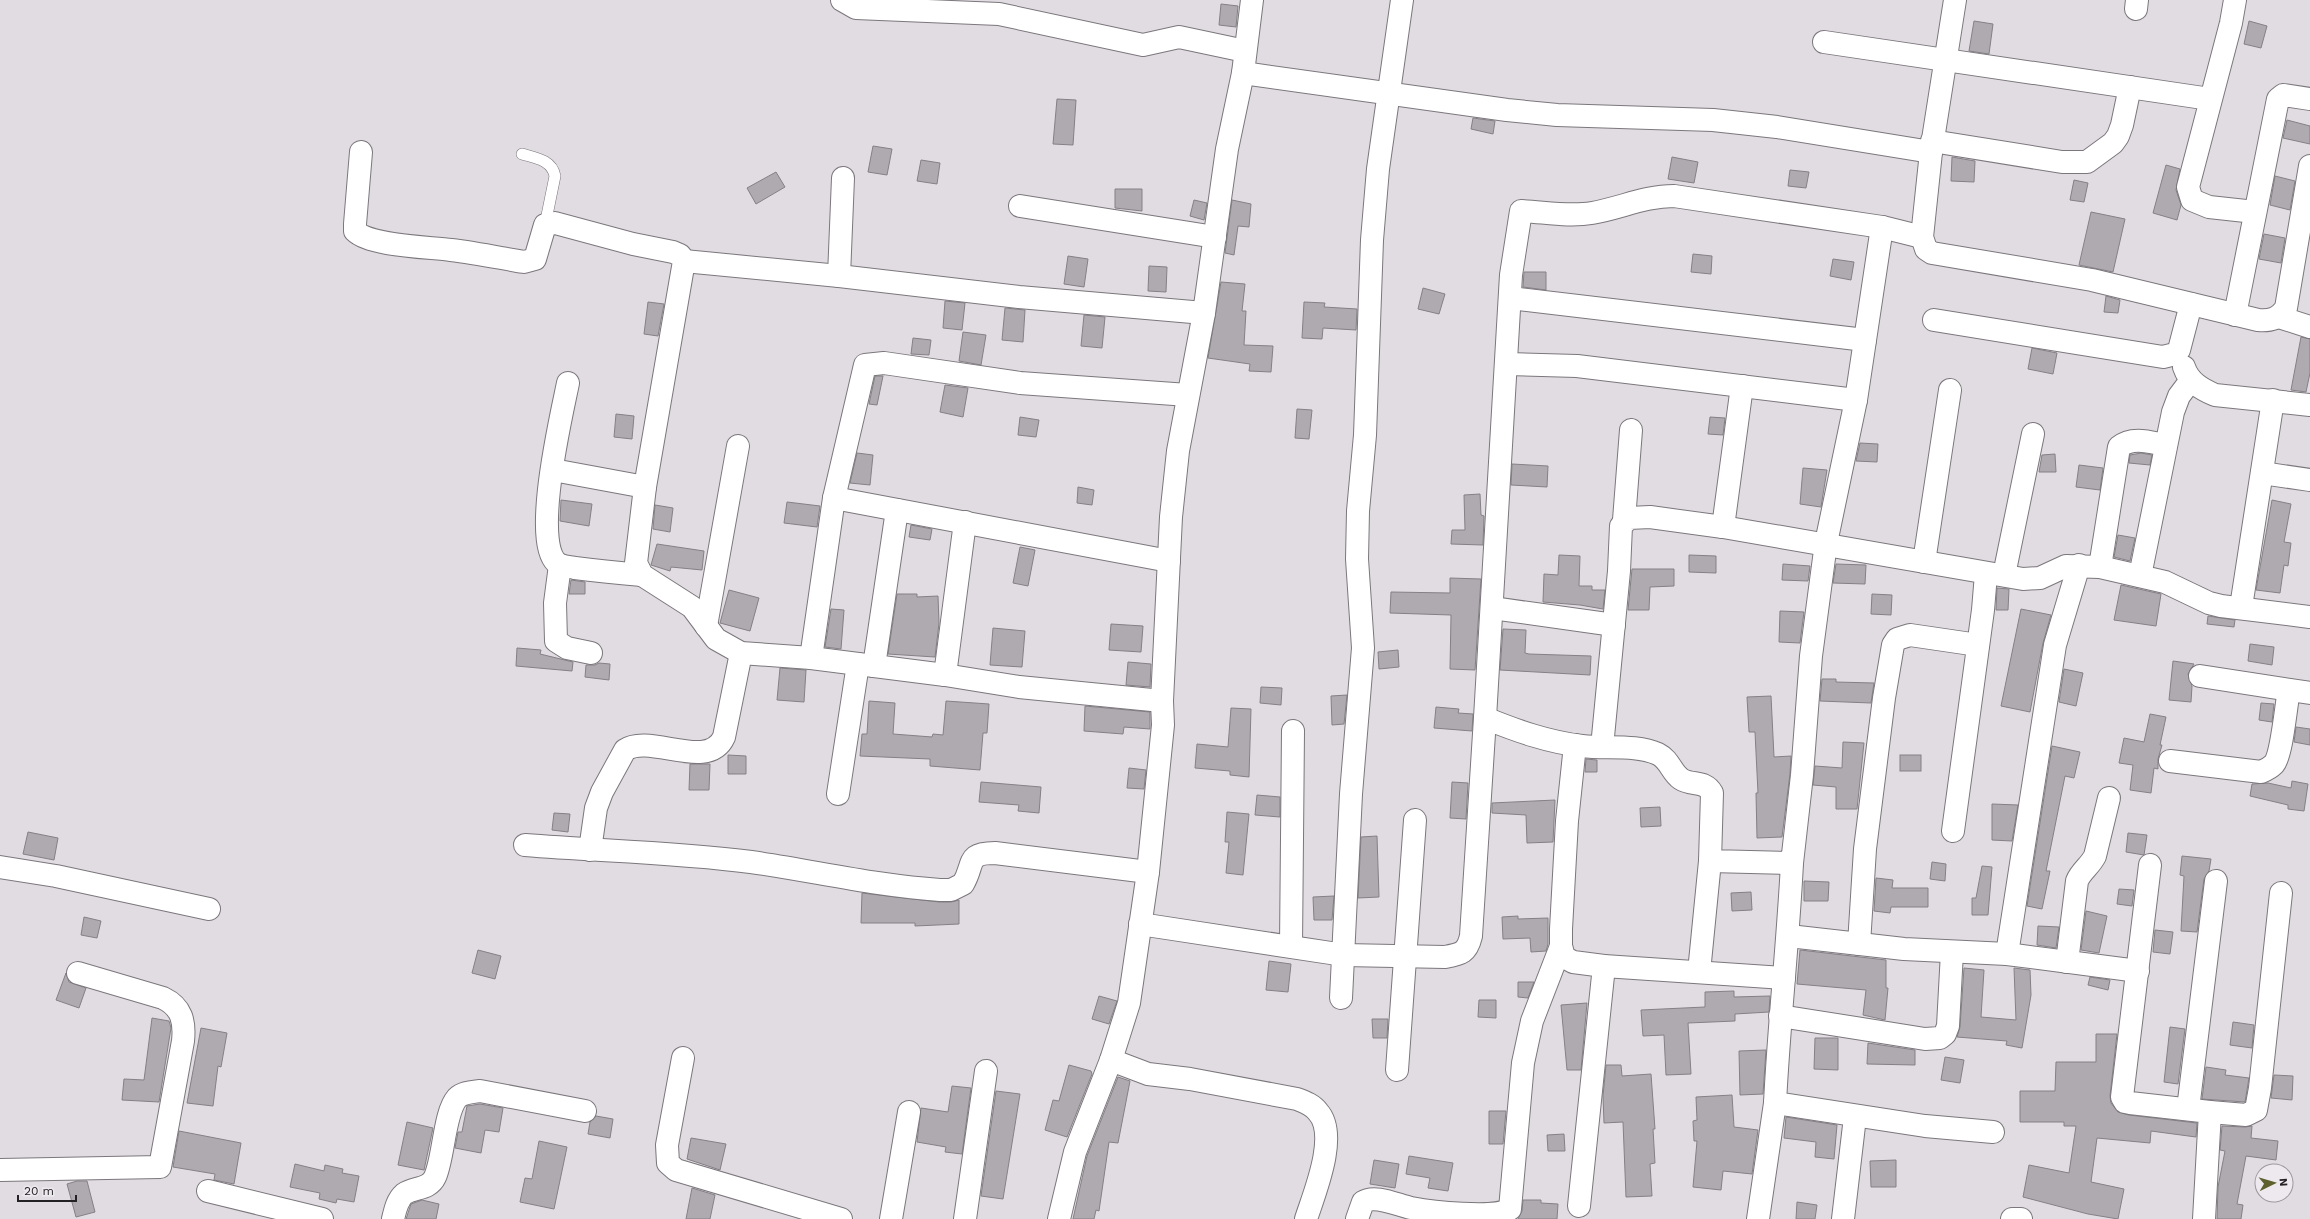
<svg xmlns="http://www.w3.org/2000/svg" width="2310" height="1219" font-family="'Work Sans',sans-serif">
	<rect width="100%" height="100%" fill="#e1dce2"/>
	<g fill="#afaab0" stroke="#858086">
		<polygon points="1221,4 1238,6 1236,27 1219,25"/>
		<polygon points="1974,21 1993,24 1989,54 1969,51"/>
		<polygon points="2249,21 2267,26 2261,48 2244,44"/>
		<polygon points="1057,99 1076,100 1073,145 1053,144"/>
		<polygon points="1473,118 1495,121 1493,134 1471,129"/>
		<polygon points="2287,120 2310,126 2310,144 2283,138"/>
		<polygon points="873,146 892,149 887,175 868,172"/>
		<polygon points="1672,157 1698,162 1694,183 1668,179"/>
		<polygon points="1952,157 1975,161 1974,182 1951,181"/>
		<polygon points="921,160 940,163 937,184 917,181"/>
		<polygon points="2166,165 2180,169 2176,190 2181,205 2177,220 2153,213"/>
		<polygon points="1790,170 1809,172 1806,188 1788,186"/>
		<polygon points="776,172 785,187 756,204 747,188"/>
		<polygon points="2275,176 2295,181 2290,210 2270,205"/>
		<polygon points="2074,180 2088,183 2084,202 2070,200"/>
		<polygon points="1115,189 1142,189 1142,211 1115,208"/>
		<polygon points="1194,200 1207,203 1204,220 1190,216"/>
		<polygon points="1232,200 1251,204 1249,227 1238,226 1234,255 1225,253"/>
		<polygon points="2091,212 2125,219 2113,272 2079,265"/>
		<polygon points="2264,234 2285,238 2281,263 2259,259"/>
		<polygon points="1693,254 1712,256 1711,274 1691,272"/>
		<polygon points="1068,256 1088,259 1084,287 1064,284"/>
		<polygon points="1833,259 1854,262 1851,280 1830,276"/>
		<polygon points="1149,266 1167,267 1166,292 1148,291"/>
		<polygon points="1524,272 1546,272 1546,290 1523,287"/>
		<polygon points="1221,282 1245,284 1242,311 1246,311 1244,345 1273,346 1271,372 1249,371 1250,364 1208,358"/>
		<polygon points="1423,288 1445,294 1439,314 1418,309"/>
		<polygon points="2106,296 2120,300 2118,313 2104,312"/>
		<polygon points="945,301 965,303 962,330 943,328"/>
		<polygon points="648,302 664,304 658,336 644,334"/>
		<polygon points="1304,302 1325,303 1324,307 1357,309 1356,330 1323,328 1322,339 1302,338"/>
		<polygon points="1005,308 1025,310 1023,342 1002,340"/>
		<polygon points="1084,315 1105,317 1102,348 1081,346"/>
		<polygon points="963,332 986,335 981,365 959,361"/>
		<polygon points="2301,337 2310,339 2310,373 2306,392 2291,390"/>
		<polygon points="913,338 931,340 929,355 911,354"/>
		<polygon points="2032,348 2057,353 2053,374 2028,369"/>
		<polygon points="875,376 883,376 877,405 869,404"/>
		<polygon points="945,385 968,388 963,417 940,412"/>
		<polygon points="1297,409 1312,410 1309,439 1295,438"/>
		<polygon points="616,414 634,416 632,439 614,437"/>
		<polygon points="1020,417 1039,420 1036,437 1018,435"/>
		<polygon points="1710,417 1725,418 1723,435 1708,434"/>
		<polygon points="1860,443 1878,444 1877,462 1856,461"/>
		<polygon points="857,453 873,455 870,485 850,483"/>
		<polygon points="2141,453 2152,455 2150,465 2129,463 2130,455"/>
		<polygon points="2055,454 2056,472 2039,472 2042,455"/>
		<polygon points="1512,464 1548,466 1547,487 1511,485"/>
		<polygon points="2079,465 2103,468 2100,490 2076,487"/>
		<polygon points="1803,468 1827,470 1821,507 1800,504"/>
		<polygon points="1078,487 1094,490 1092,505 1077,503"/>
		<polygon points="1480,494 1481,515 1484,516 1483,545 1451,544 1452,530 1465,530 1464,495"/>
		<polygon points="561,500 592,504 589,526 560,521"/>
		<polygon points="2272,500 2291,504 2284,542 2291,543 2288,566 2284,565 2280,593 2256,590"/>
		<polygon points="787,502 820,506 817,527 784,523"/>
		<polygon points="655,505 673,508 670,532 653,529"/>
		<polygon points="911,525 932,529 930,540 909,537"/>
		<polygon points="2118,535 2135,538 2130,561 2114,557"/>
		<polygon points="657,544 704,551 702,570 671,567 670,571 651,565"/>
		<polygon points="1020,547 1035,550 1028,586 1013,583"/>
		<polygon points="1559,555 1580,556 1579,586 1592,586 1592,590 1605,590 1603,609 1580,605 1543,602 1544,574 1558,575"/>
		<polygon points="1689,555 1716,556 1716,573 1689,572"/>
		<polygon points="1783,564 1810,566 1808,581 1782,580"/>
		<polygon points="1836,564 1866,565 1865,584 1833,583"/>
		<polygon points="1632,569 1674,569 1674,586 1650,587 1649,610 1628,610"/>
		<polygon points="1450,578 1481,579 1475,670 1450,669 1451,615 1390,613 1391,592 1450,593"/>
		<polygon points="571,580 585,582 585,594 569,594"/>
		<polygon points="2121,585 2161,594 2156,626 2114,620"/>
		<polygon points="1997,588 2009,589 2008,610 1996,610"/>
		<polygon points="729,590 759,598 750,631 720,623"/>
		<polygon points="897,594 917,594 917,597 938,596 939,623 935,657 888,654"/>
		<polygon points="1872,594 1892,595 1891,615 1871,614"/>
		<polygon points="831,609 844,610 841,649 825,647"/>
		<polygon points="2021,609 2051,615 2043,643 2030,712 2001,706"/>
		<polygon points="1780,611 1804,612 1800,643 1779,642"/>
		<polygon points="2208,616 2235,620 2234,627 2207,624"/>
		<polygon points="1111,624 1143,626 1141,652 1109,650"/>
		<polygon points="993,628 1025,631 1022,667 990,665"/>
		<polygon points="1503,629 1526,630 1525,653 1529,654 1591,656 1590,675 1500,670"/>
		<polygon points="2250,644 2274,647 2272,665 2248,661"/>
		<polygon points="517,648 541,650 540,654 573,662 572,671 516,666"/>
		<polygon points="1398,650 1399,667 1379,669 1378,652"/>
		<polygon points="2173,661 2194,664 2188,674 2192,686 2191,702 2169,700"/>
		<polygon points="1128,662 1151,664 1150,687 1126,685"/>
		<polygon points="599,663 610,664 609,680 585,677 586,665 595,665"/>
		<polygon points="780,668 806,670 804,702 777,700"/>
		<polygon points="2064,669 2083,673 2076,706 2059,702"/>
		<polygon points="1822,679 1836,679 1836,682 1874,683 1871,703 1820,701"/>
		<polygon points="1261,687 1282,688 1281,705 1260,703"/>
		<polygon points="1347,695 1344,724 1332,725 1331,696"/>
		<polygon points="1771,696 1774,757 1791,756 1790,774 1782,837 1757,838 1756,793 1758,793 1755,732 1749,732 1747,697"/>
		<polygon points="869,701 895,703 893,734 932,737 933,734 943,735 946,701 989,704 987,733 983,733 980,770 930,766 930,759 860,756 862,734 867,734"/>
		<polygon points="2261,703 2274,704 2272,722 2259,720"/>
		<polygon points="1085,706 1150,712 1150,729 1124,727 1123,734 1084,731"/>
		<polygon points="1436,707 1459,709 1458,713 1473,714 1472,731 1434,728"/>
		<polygon points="1231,708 1251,709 1249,777 1230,775 1230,771 1195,768 1197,744 1228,747"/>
		<polygon points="2150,714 2166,717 2160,745 2162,745 2158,759 2158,769 2154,768 2151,793 2130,790 2133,765 2119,763 2124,738 2144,742"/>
		<polygon points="2296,727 2310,729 2310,745 2294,742"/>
		<polygon points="1843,742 1864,743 1857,809 1836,809 1836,787 1813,785 1815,766 1842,768"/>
		<polygon points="2052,746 2080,752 2074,778 2065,776 2046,871 2050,871 2042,909 2027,906"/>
		<polygon points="728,755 746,756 746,774 728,774"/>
		<rect x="1900" y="755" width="21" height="16"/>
		<polygon points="1586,759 1597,760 1597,772 1585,772"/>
		<polygon points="690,764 710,764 709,790 689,790"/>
		<polygon points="1129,768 1146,770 1144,789 1127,788"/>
		<polygon points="2292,781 2308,784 2304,811 2288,809 2288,805 2250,796 2252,784 2268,783 2291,788"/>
		<polygon points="981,782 1041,787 1039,813 1018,811 1019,805 979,802"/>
		<polygon points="1452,782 1468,783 1466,819 1450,818"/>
		<polygon points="1257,795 1280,797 1280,817 1255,815"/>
		<polygon points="1555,800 1553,842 1527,843 1526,815 1492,813 1492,803"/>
		<polygon points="1992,804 2018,805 2012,841 1992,840"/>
		<polygon points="1660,807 1661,826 1641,827 1640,808"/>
		<polygon points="1227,812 1249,814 1243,875 1226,873 1229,842 1225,842"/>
		<polygon points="554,813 570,814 568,832 552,830"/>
		<polygon points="28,832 58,838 54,860 23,854"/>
		<polygon points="2128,833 2147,835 2144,855 2126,852"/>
		<polygon points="1377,836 1379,897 1358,898 1361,837"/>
		<polygon points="2182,856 2211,859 2209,871 2204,879 2197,932 2181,931 2184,876 2180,875"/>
		<polygon points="1932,862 1946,864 1945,881 1930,879"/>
		<polygon points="1982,866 1992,867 1988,915 1972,915 1972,898 1976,898"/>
		<polygon points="1876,878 1893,880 1892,888 1928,888 1928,907 1891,907 1890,913 1874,911"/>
		<polygon points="1804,881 1829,882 1828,901 1804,901"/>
		<polygon points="2119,889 2134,890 2132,906 2117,904"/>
		<polygon points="1751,892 1752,910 1732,911 1731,893"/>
		<polygon points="862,893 939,902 951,902 959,900 959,924 915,926 915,923 861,923"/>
		<polygon points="1334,896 1332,920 1314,920 1313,897"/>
		<polygon points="2086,911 2107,916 2099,953 2081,950"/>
		<polygon points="1518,916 1518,919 1548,918 1548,944 1546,951 1531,952 1530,938 1503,939 1502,917"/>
		<polygon points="84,917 101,921 97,938 81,935"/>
		<polygon points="2038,926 2059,927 2056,948 2037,945"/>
		<polygon points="2155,930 2173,932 2170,954 2153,952"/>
		<polygon points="478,950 501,956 495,979 472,973"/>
		<polygon points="1800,950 1886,960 1886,988 1888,988 1885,1020 1863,1015 1866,990 1797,984"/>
		<polygon points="1269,961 1291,964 1288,992 1266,990"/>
		<polygon points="1964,968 1984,970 1981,1017 2016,1020 2014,968 2030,970 2031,995 2022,1048 2006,1045 2007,1041 1957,1037 1960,1027"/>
		<polygon points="66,973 69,982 86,988 79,1008 56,1000"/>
		<polygon points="2090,977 2110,980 2108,990 2088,985"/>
		<polygon points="1518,982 1534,982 1528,998 1518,997"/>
		<polygon points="1734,991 1734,997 1770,996 1769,1012 1735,1014 1735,1021 1688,1023 1691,1074 1666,1075 1664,1035 1643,1036 1641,1010 1705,1007 1705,992"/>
		<polygon points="1099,996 1117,1001 1109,1024 1092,1019"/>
		<polygon points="1479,1000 1496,1000 1496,1018 1478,1017"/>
		<polygon points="1587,1003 1581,1070 1567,1070 1561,1005"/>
		<polygon points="152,1018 169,1021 171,1028 159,1102 122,1100 124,1079 144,1080"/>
		<polygon points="1372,1019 1388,1019 1387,1038 1373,1038"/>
		<polygon points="2233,1022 2254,1025 2252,1048 2230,1045"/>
		<polygon points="2170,1027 2185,1029 2178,1084 2164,1082"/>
		<polygon points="201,1028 227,1033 221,1067 218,1066 213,1106 187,1103"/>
		<polygon points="2096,1034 2117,1034 2110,1096 2111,1103 2118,1112 2129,1115 2197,1123 2196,1137 2151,1131 2150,1143 2097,1138 2091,1182 2124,1189 2118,1219 2088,1214 2023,1197 2029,1165 2069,1173 2076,1126 2064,1126 2064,1122 2020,1122 2020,1091 2055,1091 2056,1062 2096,1062"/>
		<polygon points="1815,1038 1838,1038 1838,1070 1814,1069"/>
		<polygon points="1868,1043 1915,1050 1915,1065 1867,1064"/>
		<polygon points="1766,1050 1763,1094 1740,1095 1739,1051"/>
		<polygon points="1945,1057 1964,1060 1960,1083 1941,1080"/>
		<polygon points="1069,1065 1091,1071 1092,1074 1067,1137 1045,1130 1053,1100 1059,1101"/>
		<polygon points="1606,1065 1621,1065 1622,1076 1651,1074 1655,1129 1653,1129 1655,1163 1650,1164 1652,1196 1626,1197 1623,1122 1604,1123 1603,1096"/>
		<polygon points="2206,1067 2226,1070 2225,1075 2249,1078 2245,1102 2202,1099"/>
		<polygon points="2274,1075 2293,1076 2292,1100 2271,1098"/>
		<polygon points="1118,1077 1130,1081 1118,1143 1109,1142 1099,1211 1096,1210 1094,1219 1073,1219 1087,1156"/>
		<polygon points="952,1086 971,1088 962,1154 945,1152 946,1147 917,1142 921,1108 948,1112"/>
		<polygon points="996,1091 1020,1094 1003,1199 981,1196"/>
		<polygon points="1732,1095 1734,1127 1758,1130 1752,1174 1723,1171 1721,1190 1693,1187 1697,1141 1694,1141 1693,1121 1697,1120 1696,1097"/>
		<polygon points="480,1104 503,1108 499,1132 485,1130 481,1153 455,1148 458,1132 462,1132 467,1106"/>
		<polygon points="1489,1111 1506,1111 1503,1144 1489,1144"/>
		<polygon points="596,1116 613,1119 610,1138 588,1134 590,1122"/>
		<polygon points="1786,1117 1837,1125 1834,1159 1815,1157 1816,1142 1784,1138"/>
		<polygon points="407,1122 433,1128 424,1170 398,1165"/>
		<polygon points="2222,1126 2245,1127 2252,1126 2251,1138 2278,1141 2276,1160 2246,1156 2237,1204 2243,1205 2241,1219 2217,1219 2218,1187 2225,1151 2220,1150"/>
		<polygon points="179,1131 241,1143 234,1184 214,1180 215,1174 173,1167"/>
		<polygon points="1564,1134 1565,1151 1548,1151 1547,1135"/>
		<polygon points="691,1138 726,1144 720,1170 687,1159"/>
		<polygon points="539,1141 567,1147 554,1209 520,1202 525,1178 532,1179"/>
		<polygon points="1409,1156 1453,1163 1448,1191 1428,1188 1430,1178 1406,1174"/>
		<polygon points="1374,1160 1399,1164 1395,1188 1370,1184"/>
		<polygon points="1896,1160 1896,1187 1871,1187 1870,1161"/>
		<polygon points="295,1164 324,1171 325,1165 343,1169 342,1173 359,1176 354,1202 337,1199 336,1203 319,1199 320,1193 290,1187"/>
		<polygon points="77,1181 87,1181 95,1212 76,1217 67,1184"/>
		<polygon points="692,1188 715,1195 710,1219 686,1219"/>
		<polygon points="422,1200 439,1204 436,1219 406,1219 411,1204"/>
		<polygon points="1523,1200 1541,1200 1541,1203 1558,1204 1557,1219 1518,1219 1522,1211"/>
		<polygon points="1797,1202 1817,1205 1815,1219 1796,1219"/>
	</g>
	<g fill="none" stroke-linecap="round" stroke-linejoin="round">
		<g stroke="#7b777c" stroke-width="12">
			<path id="lane" d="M522,154C536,158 552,160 555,176L545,225"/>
		</g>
		<g stroke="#7b777c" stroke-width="24">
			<g id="street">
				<polyline points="842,0 856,8 999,14 1143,45 1179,37 1245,51"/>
				<path d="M1955,0L1931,152L1922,237L1926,249L1932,253L2092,280L2258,320C2271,321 2278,319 2286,308L2310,166"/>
				<polyline points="2235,0 2231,23 2188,187 2192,200 2209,207 2255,212"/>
				<polyline points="2136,9 2137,0"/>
				<polyline points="1824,42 2210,99"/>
				<polyline points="1243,73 1507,110 1557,115 1713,120 1777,127 1931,152"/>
				<polyline points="1932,141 2062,162 2087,162 2113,143 2118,136 2122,125 2130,87"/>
				<path d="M361,152L355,224V231C370,246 428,247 451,250C476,253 500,258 524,262L535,259L545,225L555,223L633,244L673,252L680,255L684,261L645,487L636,563L642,575L692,607L716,639L741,653L811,658L945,675L1019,687L1162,701"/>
				<polyline points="1020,206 1215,237"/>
				<polyline points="684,261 839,276 1019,297 1204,313"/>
				<polyline points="839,276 843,178"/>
				<polyline points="1510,298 1865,340"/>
				<polyline points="2235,315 2278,99 2283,95 2310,99"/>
				<polyline points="2279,317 2310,327"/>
				<polyline points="1934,320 2163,357 2175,354 2179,350 2191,304"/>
				<polyline points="1506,364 1577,366 1856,400"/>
				<path d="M2184,367C2189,382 2201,389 2215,395L2310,405"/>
				<path d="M568,383C562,413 529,551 560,565C565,567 571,567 575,568C598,571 619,573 642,575"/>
				<polyline points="553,470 645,487"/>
				<polyline points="2262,473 2310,480"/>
				<polyline points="834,498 1169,561"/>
				<polyline points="1624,520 1631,430"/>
				<polyline points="1723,527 1742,386"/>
				<polyline points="1924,562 1950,390"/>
				<polyline points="560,565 555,603 556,641 567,648 591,653"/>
				<path d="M2100,567L2119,447C2132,436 2150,442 2165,445"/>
				<polyline points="2004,575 2033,434"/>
				<polyline points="2140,576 2173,412 2179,396 2191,380"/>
				<polyline points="2241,607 2273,400"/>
				<polyline points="1492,608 1614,625"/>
				<polyline points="706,626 738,446"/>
				<polyline points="811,658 834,498 865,365 884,363 1020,383 1188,395"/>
				<polyline points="874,666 897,510"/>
				<polyline points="945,675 965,522"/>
				<polyline points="2200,676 2310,693"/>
				<path d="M1485,718L1511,275L1521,211C1544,212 1569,217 1592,213C1621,208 1645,196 1674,196L1882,227L1922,237"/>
				<polyline points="1575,745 1567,821 1561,929 1561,946 1564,957 1573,962 1604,966 1784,978"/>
				<polyline points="1602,747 1619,571 1621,526 1629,518 1650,517 1723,527 2023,579 2040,578 2066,566 2100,567 2165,582 2209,603 2221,606 2310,617"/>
				<path d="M2170,761L2261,772C2266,770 2270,768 2274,764C2282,754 2286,705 2289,690"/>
				<polyline points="838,794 858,664"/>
				<polyline points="1953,831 1983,610 1986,574"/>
				<path d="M525,845C600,851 676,852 751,862C814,871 877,886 940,890H951L963,884C975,864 965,853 995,853L1148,872"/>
				<path d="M590,850L596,808L602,792L625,750C650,733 708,772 724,737L741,653"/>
				<path d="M1792,863C1788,943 1779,1023 1775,1103L1925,1126L1993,1132"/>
				<polyline points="2150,865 2122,1097 2125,1102 2130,1103 2210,1112 2204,1219"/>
				<polyline points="0,867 56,876 209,909"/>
				<path d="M1140,924L1344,955L1445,957C1461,954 1467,953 1471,936L1485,718C1517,731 1548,742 1582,746C1606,749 1636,744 1658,754C1670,760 1671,772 1681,779C1692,786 1705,780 1712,793L1710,861L1792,863L1802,775L1811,656L1826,543L1856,400L1882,227"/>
				<polyline points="1789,936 1904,949 2007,954 2138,971"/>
				<polyline points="1859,944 1865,849 1884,698 1893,645 1897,639 1910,635 1978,645"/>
				<polyline points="1291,946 1293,731"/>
				<polyline points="2007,954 2055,645 2079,565"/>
				<path d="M2067,962L2077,881C2081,871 2090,866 2095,856L2109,798"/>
				<polyline points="1699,972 1710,861"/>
				<polyline points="1341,998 1351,794 1363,648 1357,559 1358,511 1365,435 1372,240 1378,169 1402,0"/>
				<polyline points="1780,1016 1925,1039 1940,1038 1945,1034 1948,1026 1952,952"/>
				<polyline points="683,1058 667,1145 668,1163 676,1170 841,1219"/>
				<path d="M1111,1060L1148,1074L1190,1079L1297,1099C1305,1102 1313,1105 1318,1112C1339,1135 1314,1194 1306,1219"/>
				<polyline points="1397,1070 1415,820"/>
				<polyline points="2188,1109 2216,881"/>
				<polyline points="2210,1112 2246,1115 2256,1110 2260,1088 2281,893"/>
				<path d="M0,1170L160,1167L183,1041C185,1022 182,1007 163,998L78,973"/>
				<polyline points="208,1191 322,1219"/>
				<polyline points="1579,1206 1604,966"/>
				<path d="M393,1219C395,1211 397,1200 404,1194C414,1187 429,1190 435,1177C444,1157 444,1113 457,1098C463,1092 473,1092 480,1091L585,1111"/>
				<polyline points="891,1219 909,1112"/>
				<polyline points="965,1219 986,1071"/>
				<polyline points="1059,1219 1075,1152 1111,1060 1129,1003 1148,872 1163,725 1162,701 1171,517 1178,451 1204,313 1227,149 1243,73 1252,0"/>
				<path d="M1357,1219L1363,1202C1375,1194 1397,1205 1411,1208C1432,1212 1494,1219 1510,1209L1523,1063L1532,1021L1561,946"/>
				<polyline points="1758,1219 1775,1103"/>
				<polyline points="1843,1219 1855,1117"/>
				<polyline points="2012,1219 2021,1219"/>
			</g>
		</g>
		<use href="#lane" stroke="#fff" stroke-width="11"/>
		<use href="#street" stroke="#fff" stroke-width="22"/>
	</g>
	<g transform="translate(2274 1183) rotate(85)"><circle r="19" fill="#eee9ef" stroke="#9d999d"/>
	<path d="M0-3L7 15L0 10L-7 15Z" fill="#5e602e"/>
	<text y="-6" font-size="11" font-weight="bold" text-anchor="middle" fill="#232123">N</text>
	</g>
	<path d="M18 1195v6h58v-6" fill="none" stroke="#232123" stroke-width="2"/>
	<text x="24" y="1195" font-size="12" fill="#232123" stroke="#eee9ef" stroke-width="3" paint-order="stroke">20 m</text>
</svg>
